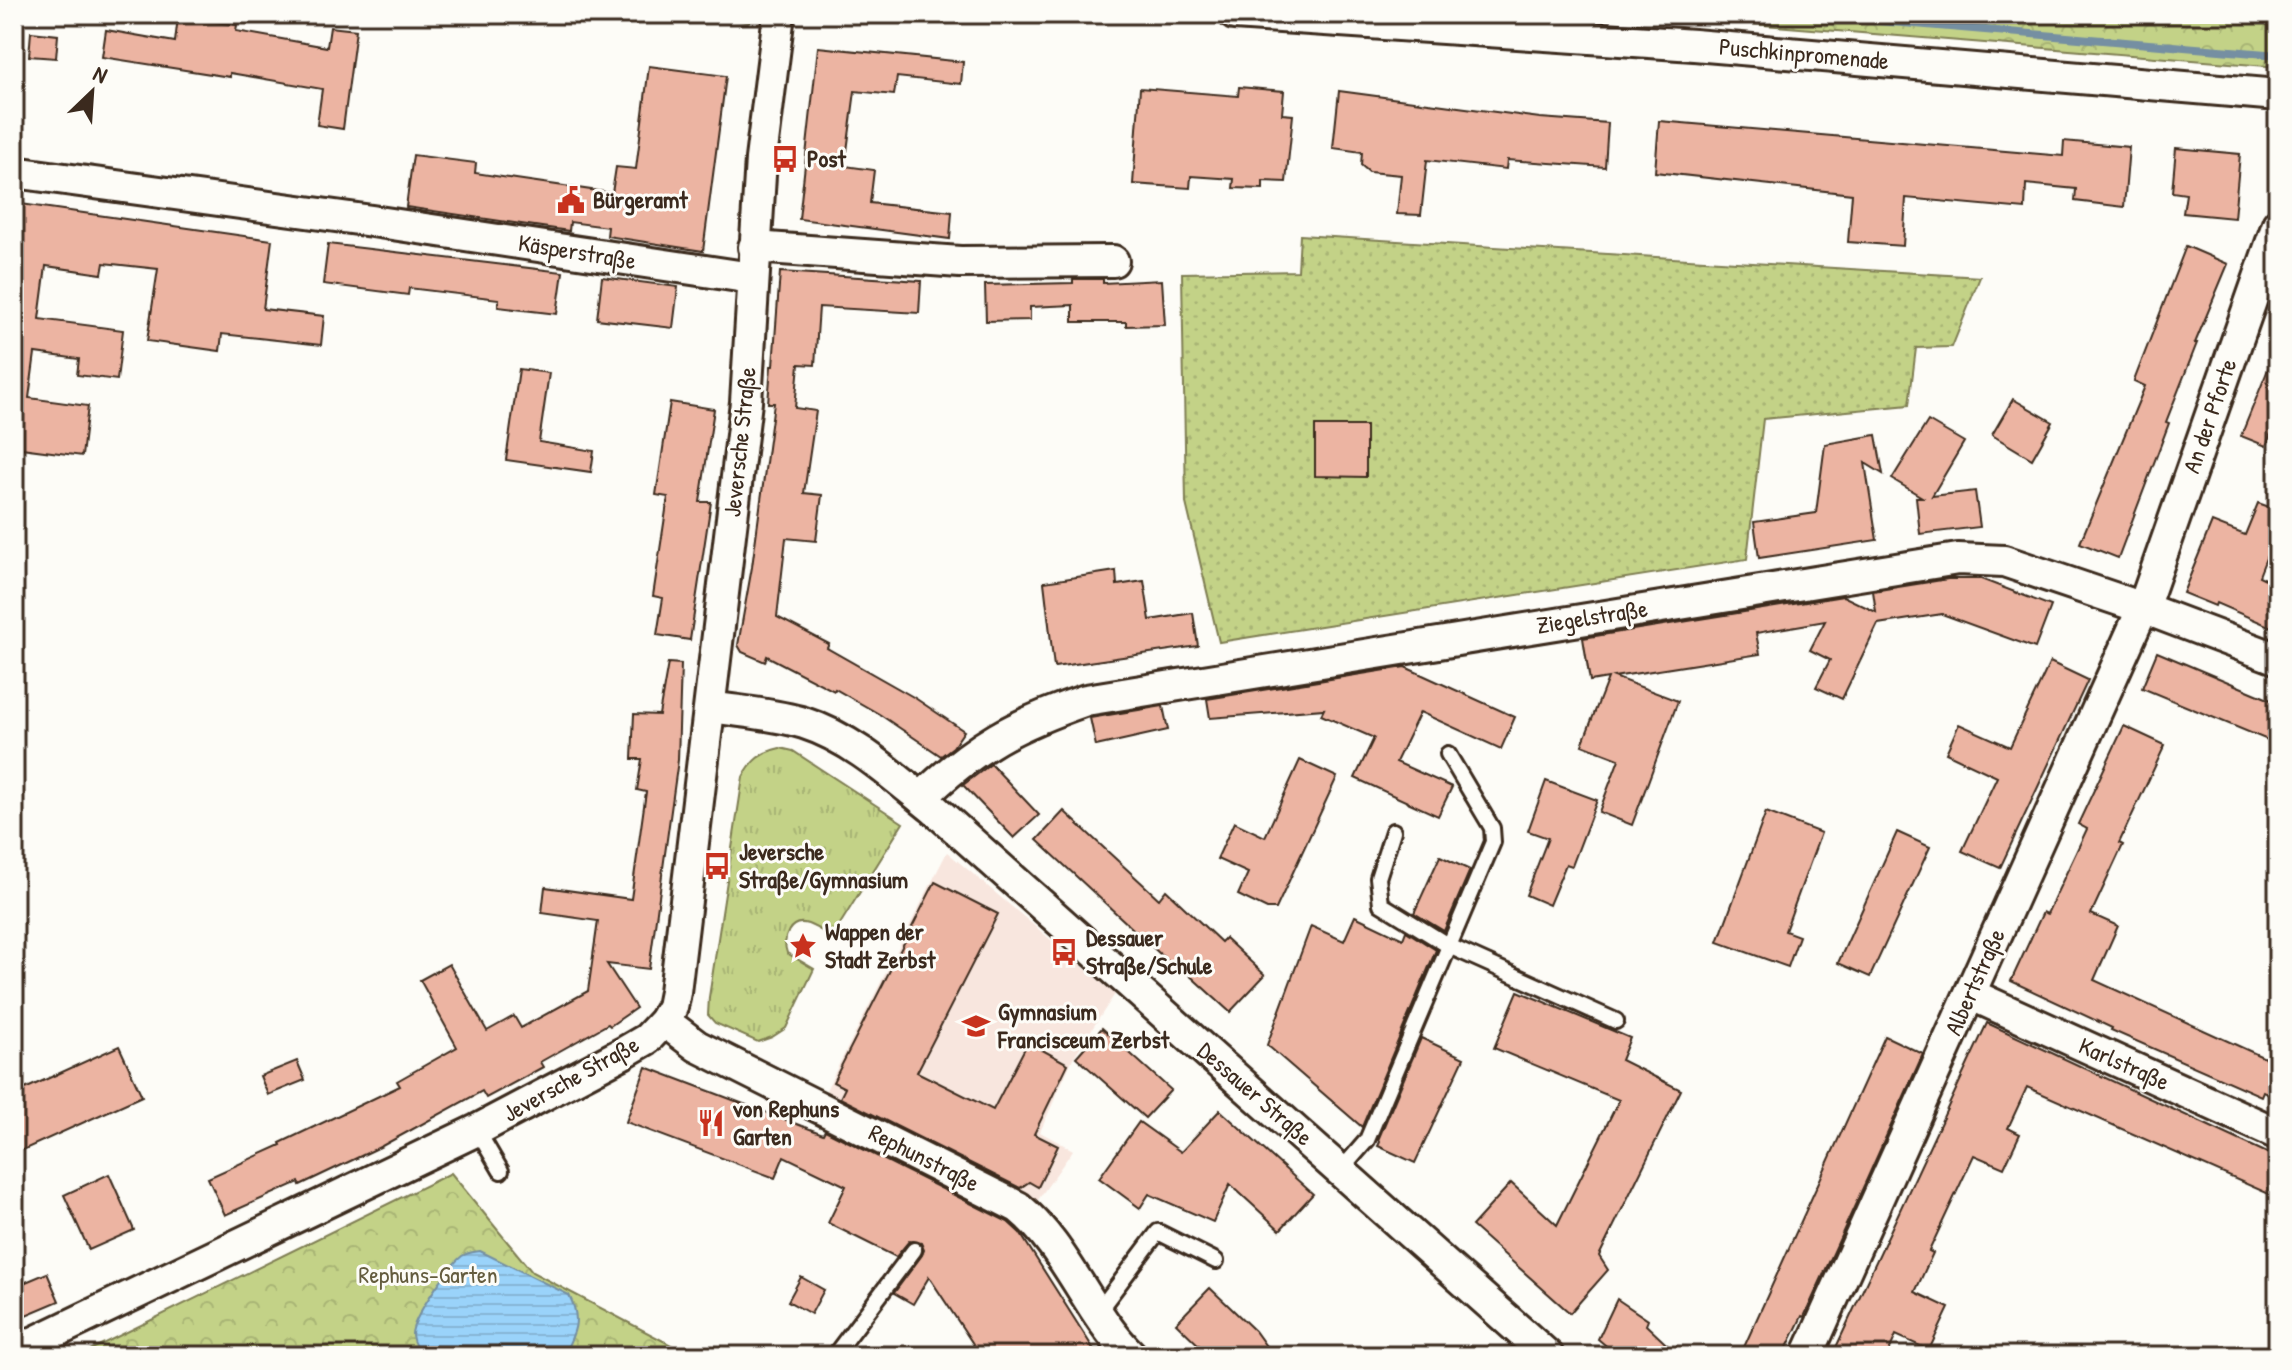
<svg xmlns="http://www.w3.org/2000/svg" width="2292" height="1370" font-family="'Patrick Hand',sans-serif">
	<defs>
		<pattern id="grass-tufts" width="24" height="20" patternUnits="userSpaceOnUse" patternTransform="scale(2)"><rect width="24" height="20" fill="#c3d287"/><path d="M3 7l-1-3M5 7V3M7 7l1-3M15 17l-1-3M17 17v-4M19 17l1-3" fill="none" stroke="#a8b474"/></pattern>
		<pattern id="forest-crowns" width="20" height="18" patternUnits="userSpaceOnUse" patternTransform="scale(2)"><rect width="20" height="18" fill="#c3d287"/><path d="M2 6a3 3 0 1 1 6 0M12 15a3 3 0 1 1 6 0" fill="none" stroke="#a8b474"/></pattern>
		<pattern id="garden-dots" width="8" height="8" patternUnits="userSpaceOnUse" patternTransform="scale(2)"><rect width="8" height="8" fill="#c3d287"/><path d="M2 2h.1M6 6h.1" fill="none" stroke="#a8b474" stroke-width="1.8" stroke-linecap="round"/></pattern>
		<pattern id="water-rules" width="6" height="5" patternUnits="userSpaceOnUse" patternTransform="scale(2)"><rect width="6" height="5" fill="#9ad3fa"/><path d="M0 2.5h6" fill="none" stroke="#86b5d6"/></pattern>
	</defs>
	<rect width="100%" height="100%" fill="#fdfcf7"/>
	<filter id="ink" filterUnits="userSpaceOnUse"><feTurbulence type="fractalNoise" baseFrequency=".0125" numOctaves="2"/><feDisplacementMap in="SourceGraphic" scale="16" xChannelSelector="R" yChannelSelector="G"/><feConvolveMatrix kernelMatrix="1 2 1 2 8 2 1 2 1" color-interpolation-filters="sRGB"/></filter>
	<g filter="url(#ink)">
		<polygon fill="#f8e6de" points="947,852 1115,994 1073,1058 1040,1132 1073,1150 1033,1207 823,1096"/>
		<path fill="url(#grass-tufts)" stroke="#7f7e52" stroke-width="2" d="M780,748L793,751L903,823L832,937C825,933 816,927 808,924C789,918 782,939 787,953L814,969L786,1028L772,1037L758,1042L715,1023L708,1015L709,997L743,777C751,761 761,752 780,748Z"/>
		<g fill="url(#forest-crowns)" stroke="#7f7e52" stroke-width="2">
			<polygon points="674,14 749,14 749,22"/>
			<polygon points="1618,14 2278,14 2278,67 1703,20"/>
			<polygon points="451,1173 532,1272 673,1346 668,1356 78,1356"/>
		</g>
		<polygon fill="url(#garden-dots)" stroke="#7f7e52" stroke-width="2" points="1300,235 1980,277 1952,347 1916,348 1909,405 1763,419 1747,559 1219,642 1186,503 1182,273 1298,271"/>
		<path fill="url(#water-rules)" stroke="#748fa2" stroke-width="2" d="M480,1251L569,1295C582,1320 575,1333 563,1356H424C417,1350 413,1344 412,1335C411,1320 449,1266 462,1256C468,1252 473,1252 480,1251Z"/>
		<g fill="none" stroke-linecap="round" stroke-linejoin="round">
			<polyline stroke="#748fa2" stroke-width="8" points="1798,14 2278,55"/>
		</g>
		<g fill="#ecb4a2" stroke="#3b2a1e" stroke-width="2">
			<polygon points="178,17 237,25 236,31 327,47 330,27 356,30 343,129 317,125 322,89 230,73 230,77 102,57 106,30 175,42"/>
			<polygon points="31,32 58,35 56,58 29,56"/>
			<polygon points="818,47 963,62 961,84 897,77 894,95 855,91 845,166 874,170 870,203 952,212 950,239 799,219"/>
			<polygon points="649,66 726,76 703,251 607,236 608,227 570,222 569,231 406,207 413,155 476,163 475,173 612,193 616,167 636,169"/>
			<polygon points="1239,87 1284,91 1282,114 1293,115 1286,182 1263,181 1263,189 1233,188 1234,179 1191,176 1190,188 1133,184 1140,88 1238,96"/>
			<polygon points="1339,91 1540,118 1608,123 1605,167 1507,160 1506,169 1427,160 1421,215 1397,214 1401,175 1369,172 1361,165 1362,152 1333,148"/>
			<polygon points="1659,121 2063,156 2064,141 2129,147 2124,207 2075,201 2076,189 2026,184 2025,209 1906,198 1903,246 1848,242 1852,194 1655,172"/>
			<polygon points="2176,148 2240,154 2234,218 2183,213 2186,194 2172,192"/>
			<polygon points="14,203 272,240 263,309 324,316 321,345 222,334 220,351 147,341 158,269 104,263 102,274 46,266 39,319 123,330 117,380 77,375 79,359 35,353 29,398 88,406 82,456 14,447 14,271 17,250 14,250"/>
			<polygon points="328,244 563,272 557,314 498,307 499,299 409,288 408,295 323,284"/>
			<polygon points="2186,246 2228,264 2195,343 2197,343 2166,422 2169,423 2118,558 2080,543 2145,386 2134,381"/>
			<polygon points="780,272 921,281 919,313 819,307 815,365 799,364 795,408 816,411 804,493 822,495 816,541 786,538 777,617 829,644 827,648 915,698 964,731 953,747 941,756 879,714 835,689 834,691 767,656 765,662 742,652 738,645 752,567 774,403 768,403 771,366 773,366"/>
			<polygon points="602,277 678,287 673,328 597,319"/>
			<polygon points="1073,279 1103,279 1103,283 1162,280 1165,325 1126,326 1126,322 1073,322 1073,305 1030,307 1030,320 986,321 985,285 1073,283"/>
			<polygon points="2277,347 2278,415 2266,446 2241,436"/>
			<polygon points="519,369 549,373 539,442 594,451 591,472 506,460"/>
			<polygon points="2013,399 2053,422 2032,459 1992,435"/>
			<polygon points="670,402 714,409 700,502 711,502 690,640 657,635 663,598 653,596 668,497 656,495"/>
			<polygon points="1928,421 1964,442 1932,496 1975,491 1980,527 1920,534 1916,497 1922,497 1892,479"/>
			<polygon points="1315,426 1366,426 1366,477 1315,476"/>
			<polygon points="1876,435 1883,474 1865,463 1877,540 1759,558 1754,522 1816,513 1825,444"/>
			<polygon points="2258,503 2278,510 2278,527 2259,576 2278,585 2278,630 2216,603 2215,606 2183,593 2212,522 2245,535"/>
			<polygon points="1116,571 1117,585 1144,581 1150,620 1193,613 1198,646 1054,667 1044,582"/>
			<polygon points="1948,579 1981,579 2051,606 2035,648 1942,614 1878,624 1842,699 1816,687 1830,660 1810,650 1825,621 1756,633 1760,654 1614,677 1678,701 1632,825 1599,812 1619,759 1582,745 1608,678 1590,681 1583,638 1843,596 1876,612 1873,591"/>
			<polygon points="2157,652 2278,703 2278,738 2273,735 2270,741 2142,688"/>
			<polygon points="2050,662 2088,680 2000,868 1962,851 1997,777 1946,753 1959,724 2010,747"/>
			<polygon points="668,663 681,664 678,760 649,969 607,964 636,1008 610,1026 608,1024 540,1062 543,1067 486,1098 482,1091 382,1146 300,1185 299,1182 225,1215 208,1178 281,1145 280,1143 400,1086 397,1081 457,1047 420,980 449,964 487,1031 514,1016 521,1028 588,991 598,921 542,913 545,887 631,899 646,792 637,790 642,759 632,759 634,714 659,715"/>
			<polygon points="1405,667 1515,717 1501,749 1420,712 1396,762 1452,787 1438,816 1355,778 1374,738 1321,715 1324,709 1210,718 1207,699"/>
			<polygon points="1163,706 1168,730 1096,746 1090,718"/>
			<polygon points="2124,726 2165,745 2119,843 2123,845 2091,914 2118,926 2094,980 2278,1064 2278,1098 2263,1091 2261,1096 2111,1030 2112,1028 2011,981 2043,912 2047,914 2087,829 2078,824"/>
			<polygon points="1300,760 1337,777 1276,909 1267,909 1238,895 1248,873 1217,859 1234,822 1265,837"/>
			<polygon points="991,764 1039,815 1014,838 963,785"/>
			<polygon points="1546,781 1597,800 1572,866 1566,864 1549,905 1526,895 1548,838 1528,831"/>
			<polygon points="1064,811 1159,899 1166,890 1221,942 1225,938 1265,975 1230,1012 1176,963 1173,966 1037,840"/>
			<polygon points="1766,812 1821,833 1785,931 1799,936 1788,967 1718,942"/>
			<polygon points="1897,832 1930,847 1870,977 1838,963"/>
			<polygon points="1440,856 1470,870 1444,931 1414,913"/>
			<polygon points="935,882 998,914 917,1072 993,1110 1028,1042 1068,1064 1034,1134 1058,1146 1038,1187 1029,1182 1020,1188 840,1098 845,1088 833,1082"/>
			<polygon points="1355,916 1403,939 1406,931 1436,950 1362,1127 1267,1045 1311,926 1344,941"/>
			<polygon points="1518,991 1630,1038 1621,1060 1681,1090 1599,1256 1608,1270 1570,1313 1472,1226 1511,1183 1557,1225 1619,1100 1494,1048"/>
			<polygon points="1987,1023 2278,1158 2278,1198 2027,1087 2008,1128 2020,1134 2004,1168 1974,1155 1929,1251 1933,1253 1915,1292 1949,1308 1929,1350 1896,1335 1887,1356 1832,1356"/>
			<polygon points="1102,1028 1171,1090 1145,1118 1076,1057"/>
			<polygon points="1885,1036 1923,1054 1867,1179 1804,1317 1802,1316 1783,1356 1740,1356"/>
			<polygon points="1421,1038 1464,1058 1415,1163 1378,1146 1380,1142 1378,1140"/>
			<polygon points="119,1046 142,1096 14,1154 14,1094"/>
			<polygon points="297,1061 305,1080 268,1095 260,1076"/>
			<polygon points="646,1067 823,1134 825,1130 1008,1222 1020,1233 1098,1356 981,1356 929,1277 913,1304 894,1293 922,1255 924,1250 921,1243 909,1241 896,1257 828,1223 846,1186 784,1156 775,1178 626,1122"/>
			<polygon points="1220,1110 1313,1194 1280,1230 1230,1184 1213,1222 1149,1194 1140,1208 1099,1178 1139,1122 1181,1152"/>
			<polygon points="109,1174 134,1230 89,1250 64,1195"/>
			<polygon points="47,1273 59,1301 14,1320 14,1287"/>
			<polygon points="801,1277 824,1290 811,1314 788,1301"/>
			<polygon points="1210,1288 1255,1331 1273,1356 1210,1356 1176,1323"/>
			<polygon points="1617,1299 1648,1320 1646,1325 1679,1356 1618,1356 1598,1339"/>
		</g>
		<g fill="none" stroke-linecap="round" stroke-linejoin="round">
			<g stroke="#3b2a1e" stroke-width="20">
				<g id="service">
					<polyline points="1393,831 1378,878 1381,904 1449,946 1616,1021"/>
					<polyline points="477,1130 501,1171"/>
					<polyline points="1341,1170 1367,1140 1493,842 1492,828 1448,754"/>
					<polyline points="1097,1313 1158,1232 1216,1261"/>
					<polyline points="834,1356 914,1250"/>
				</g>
			</g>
			<g stroke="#3b2a1e" stroke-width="36">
				<g id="minor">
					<polyline points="1234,14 1694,45 2278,95"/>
					<polyline points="14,172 372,221 752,278"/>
					<polyline points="754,247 960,262 1113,261"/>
					<path d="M711,707C742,712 774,714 804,723C854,739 894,777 934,809L1548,1356"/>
					<path d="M921,798C976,745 1014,725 1086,700L1958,559L2004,561L2143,608L2278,659"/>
					<polyline points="1970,994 2278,1134"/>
					<path d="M664,1021L697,1046L1018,1207C1067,1247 1087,1312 1132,1356"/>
					<polyline points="14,1352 477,1130 623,1053 647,1039 664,1021 672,1007 675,992 746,402 761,159 779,14"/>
					<polyline points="1807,1356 2143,608 2278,224"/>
				</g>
			</g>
			<use href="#service" stroke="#fdfcf7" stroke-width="14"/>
			<use href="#minor" stroke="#fdfcf7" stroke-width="30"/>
		</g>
	</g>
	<defs>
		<g id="bus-bare" transform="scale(2.16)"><path d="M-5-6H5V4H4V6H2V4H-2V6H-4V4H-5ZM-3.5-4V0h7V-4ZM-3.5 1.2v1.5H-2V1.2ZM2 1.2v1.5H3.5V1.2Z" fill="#c8321e" stroke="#fdfcf7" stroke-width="2.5" paint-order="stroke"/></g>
		<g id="civic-bare" transform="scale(2.16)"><path d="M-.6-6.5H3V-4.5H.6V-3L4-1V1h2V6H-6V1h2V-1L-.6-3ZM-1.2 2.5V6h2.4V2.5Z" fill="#c8321e" stroke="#fdfcf7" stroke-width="2.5" paint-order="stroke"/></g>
		<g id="sight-bare" transform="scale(2.16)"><path d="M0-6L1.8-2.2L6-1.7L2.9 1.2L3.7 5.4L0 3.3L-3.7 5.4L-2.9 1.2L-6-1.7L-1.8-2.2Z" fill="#c8321e" stroke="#fdfcf7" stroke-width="2.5" paint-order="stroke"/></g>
		<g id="school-bare" transform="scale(2.16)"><path d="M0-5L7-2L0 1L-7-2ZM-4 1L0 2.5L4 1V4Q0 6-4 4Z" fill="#c8321e" stroke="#fdfcf7" stroke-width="2.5" paint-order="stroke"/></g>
		<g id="restaurant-bare" transform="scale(2.16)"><path d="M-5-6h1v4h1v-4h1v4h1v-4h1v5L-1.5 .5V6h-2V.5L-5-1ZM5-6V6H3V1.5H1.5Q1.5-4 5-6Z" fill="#c8321e" stroke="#fdfcf7" stroke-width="2.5" paint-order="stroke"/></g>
	</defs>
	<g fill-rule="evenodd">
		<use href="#bus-bare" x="785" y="159"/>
		<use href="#civic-bare" x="571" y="200"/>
		<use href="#bus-bare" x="717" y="866"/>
		<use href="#sight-bare" x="803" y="946"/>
		<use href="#bus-bare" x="1064" y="952"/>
		<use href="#school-bare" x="976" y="1026"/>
		<use href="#restaurant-bare" x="711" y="1123"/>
	</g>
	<g text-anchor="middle" stroke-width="6" stroke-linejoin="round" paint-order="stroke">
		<g font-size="24" fill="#3b2a1e" stroke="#fdfcf7">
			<text transform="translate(1804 54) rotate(5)" y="8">Puschkinpromenade</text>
			<text transform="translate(577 252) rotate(9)" y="8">Käsperstraße</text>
			<text transform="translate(2210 416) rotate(-71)" y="8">An der Pforte</text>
			<text transform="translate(740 442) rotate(-84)" y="8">Jeversche Straße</text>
			<text transform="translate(1592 617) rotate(-9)" y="8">Ziegelstraße</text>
			<text transform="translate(1975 982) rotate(-66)" y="8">Albertstraße</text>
			<text transform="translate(2124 1064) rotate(24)" y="8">Karlstraße</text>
			<text transform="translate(571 1079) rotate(-29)" y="8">Jeversche Straße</text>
			<text transform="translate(1255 1094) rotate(41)" y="8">Dessauer Straße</text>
			<text transform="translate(924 1158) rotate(27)" y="8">Rephunstraße</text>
		</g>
		<g font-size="24" font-weight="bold" fill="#3b2a1e" stroke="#fdfcf7" text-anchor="start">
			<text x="807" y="167">Post</text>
			<text x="593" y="208">Bürgeramt</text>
			<text x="739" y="860">Jeversche<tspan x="739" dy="28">Straße/Gymnasium</tspan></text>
			<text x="825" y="940">Wappen der<tspan x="825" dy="28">Stadt Zerbst</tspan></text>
			<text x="1086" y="946">Dessauer<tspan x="1086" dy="28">Straße/Schule</tspan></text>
			<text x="998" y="1020">Gymnasium<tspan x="998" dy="28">Francisceum Zerbst</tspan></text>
			<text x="733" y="1117">von Rephuns<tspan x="733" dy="28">Garten</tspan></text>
		</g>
		<g font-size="24" fill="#645c3e" stroke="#fdfcf7">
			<text x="428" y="1283">Rephuns-Garten</text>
		</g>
	</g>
	<rect width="2292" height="1370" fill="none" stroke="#fdfcf7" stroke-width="48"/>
	<rect x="24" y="24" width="2244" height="1322" fill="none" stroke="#3b2a1e" stroke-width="3" filter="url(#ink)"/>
	<g transform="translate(92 92) rotate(25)" stroke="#fdfcf7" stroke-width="6" paint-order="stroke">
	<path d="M0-6L14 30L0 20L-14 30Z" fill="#3b2a1e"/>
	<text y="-12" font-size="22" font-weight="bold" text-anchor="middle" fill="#3b2a1e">N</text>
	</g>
</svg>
